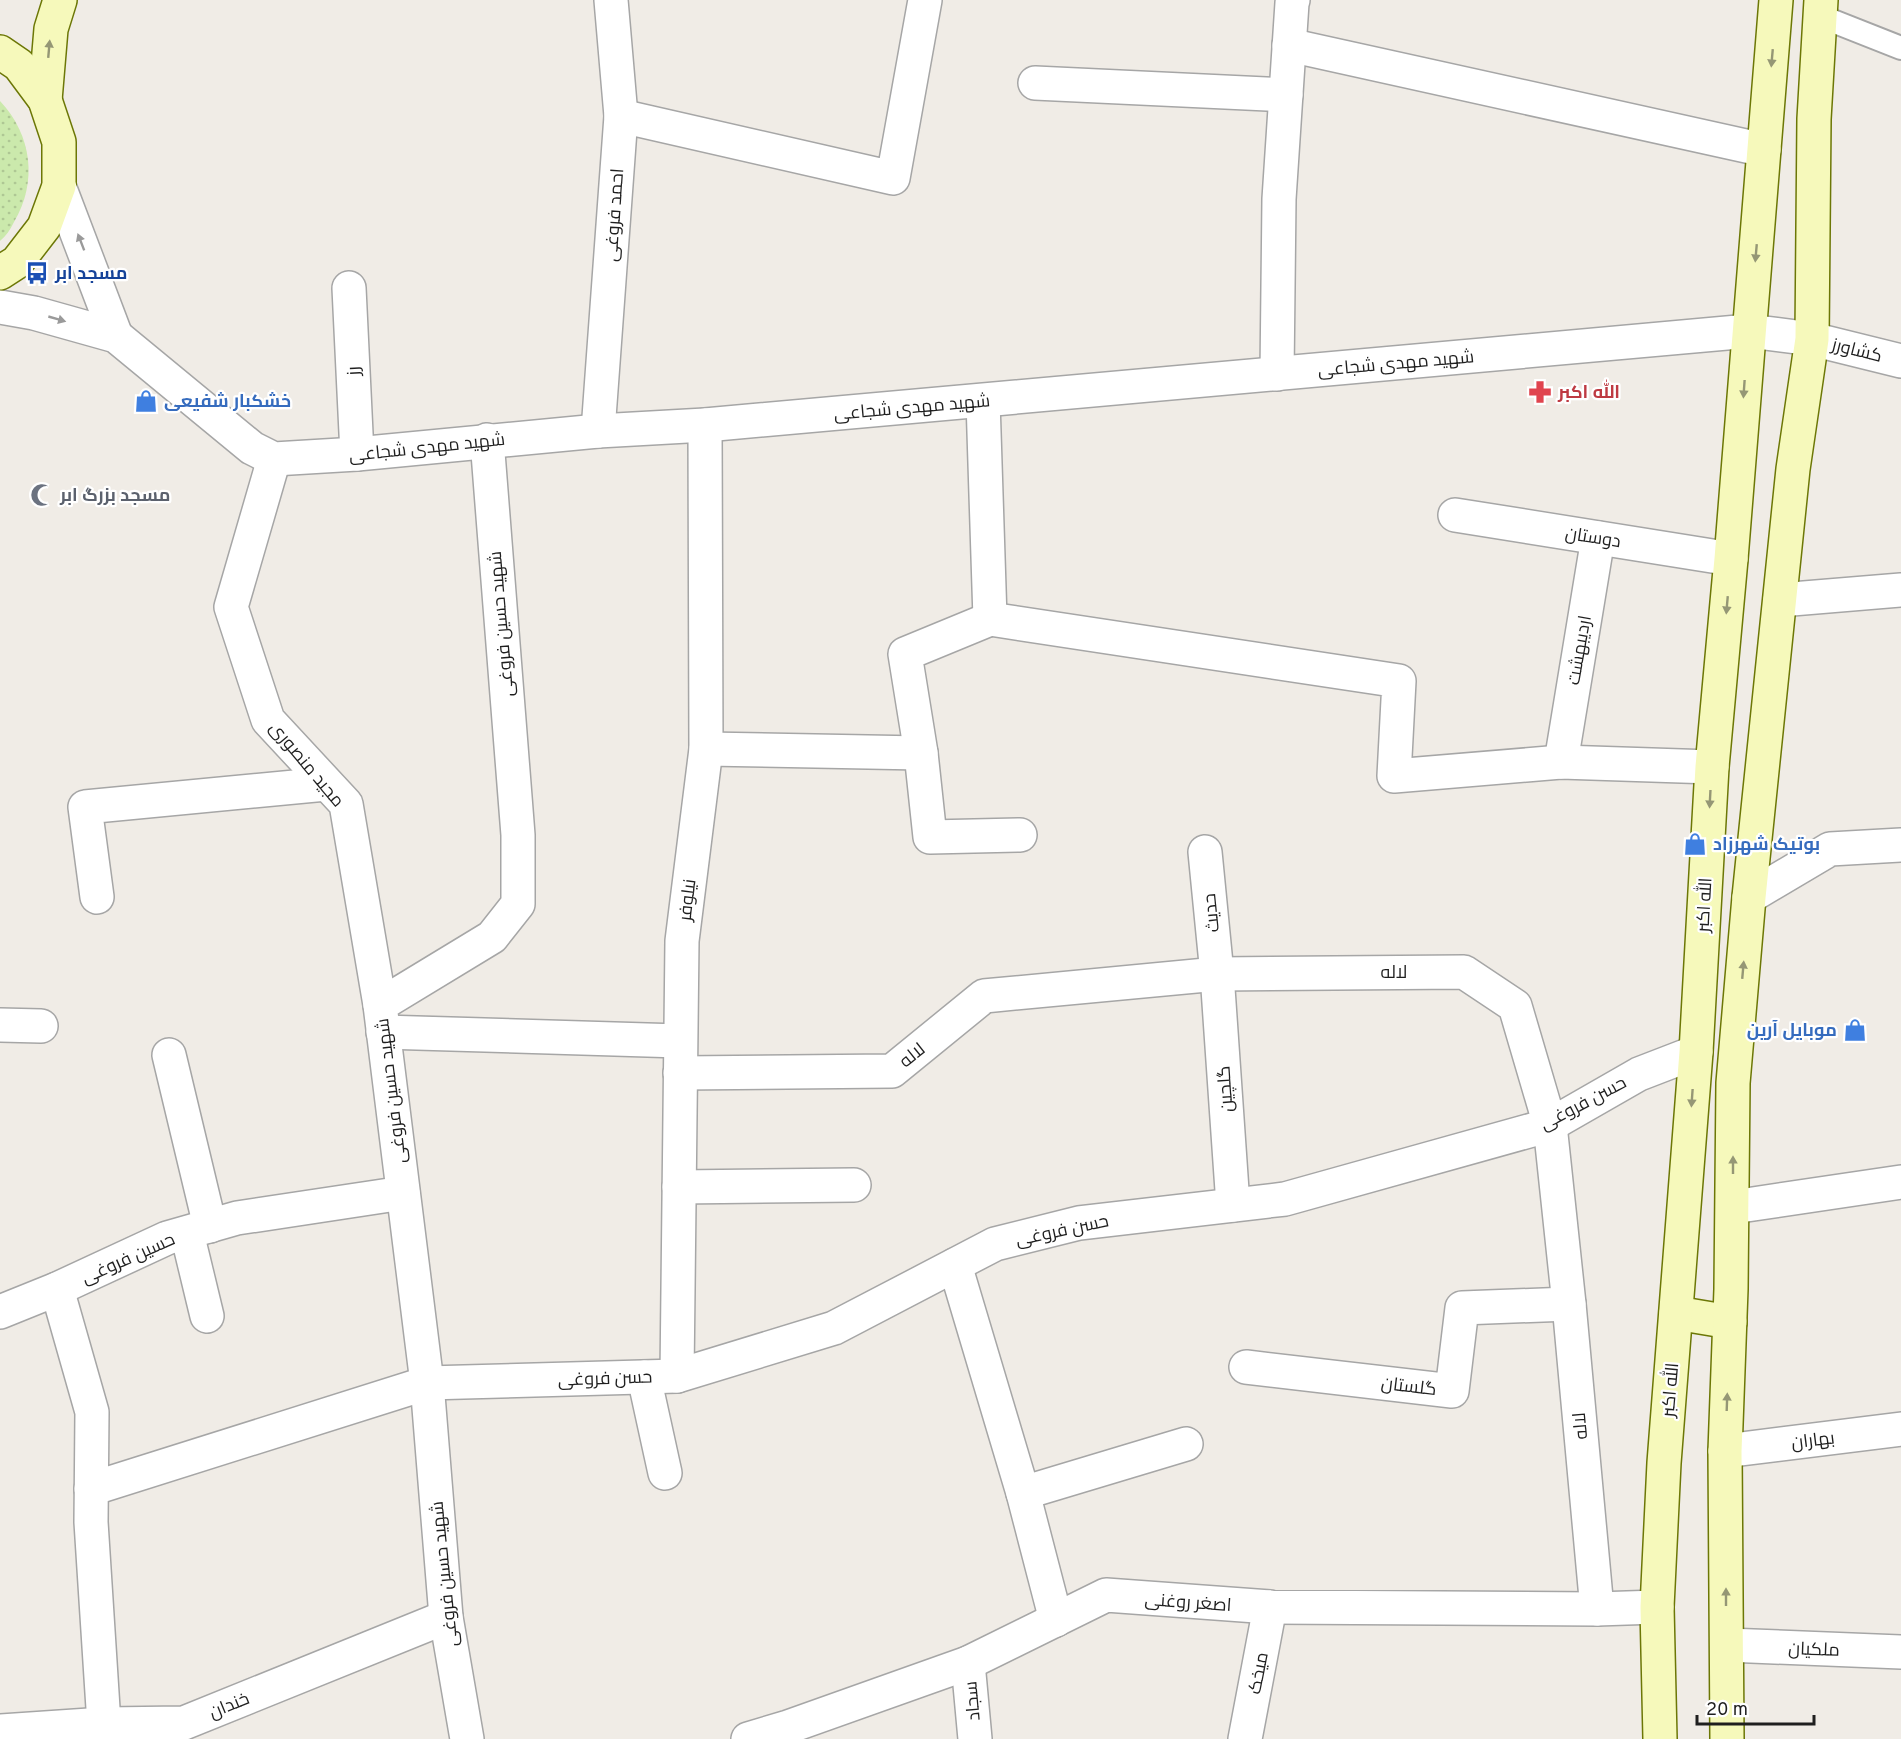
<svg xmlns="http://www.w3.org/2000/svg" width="1901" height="1739" font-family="Overpass,Cairo,sans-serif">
	<defs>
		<pattern id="grass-dots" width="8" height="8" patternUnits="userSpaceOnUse" patternTransform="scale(1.5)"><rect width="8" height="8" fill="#cbe9ac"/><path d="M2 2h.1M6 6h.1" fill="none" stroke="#aec794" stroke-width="1.8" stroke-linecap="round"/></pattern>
	</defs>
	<rect width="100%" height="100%" fill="#f0ece6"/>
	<path fill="url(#grass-dots)" d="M0,101C32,135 38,182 14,222C10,230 6,236 0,241Z"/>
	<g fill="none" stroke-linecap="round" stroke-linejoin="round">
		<g stroke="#a6a6a6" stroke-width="26">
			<polyline id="service" points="1820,16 1901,48"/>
		</g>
		<g stroke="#a6a6a6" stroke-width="36">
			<g id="minor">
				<polyline points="1289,45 1764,150"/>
				<polyline points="1035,83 1286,95"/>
				<polyline points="621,116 893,178 925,0"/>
				<polyline points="349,288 357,454"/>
				<polyline points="1277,374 1279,199 1292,3 1293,0"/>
				<polyline points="983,401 990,619 1399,681 1394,776 1561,762 1712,767"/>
				<polyline points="598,431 621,116 611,0"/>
				<polyline points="274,459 231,607 268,720 346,804 380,1005"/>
				<polyline points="1455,515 1731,559"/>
				<polyline points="1780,600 1901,590"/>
				<polyline points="990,619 905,654 921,753 930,837 1020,835"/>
				<polyline points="706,749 921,753"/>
				<polyline points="1561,762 1598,538"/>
				<polyline points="1205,852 1217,974 1233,1205"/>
				<polyline points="97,897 85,807 326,784"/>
				<polyline points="1749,897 1830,849 1901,845"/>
				<polyline points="0,1025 41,1026"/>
				<polyline points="383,1032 680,1041"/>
				<polyline points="169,1055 210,1226"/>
				<polyline points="680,1073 892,1071 984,996 1217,974 1464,972 1515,1006 1550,1125 1569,1304 1597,1609"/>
				<polyline points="679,1187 854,1185"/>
				<polyline points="1733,1207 1901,1182"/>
				<polyline points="187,1233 207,1316"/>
				<polyline points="955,1265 1023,1493 1186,1444"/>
				<polyline points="57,1289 92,1412 91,1522 104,1724"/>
				<polyline points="0,1312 57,1289 167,1238 237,1218 403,1193"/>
				<polyline points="1246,1367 1452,1391 1462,1308 1569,1304"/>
				<polyline points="677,1376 682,941 706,749 705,425"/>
				<polyline points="644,1377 665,1473"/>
				<polyline points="1725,1451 1901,1429"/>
				<polyline points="91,1489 427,1383 677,1376 834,1328 995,1244 1079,1223 1285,1199 1550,1125 1639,1074 1696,1052"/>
				<polyline points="1023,1493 1056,1620"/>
				<polyline points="1727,1645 1901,1652"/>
				<polyline points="968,1663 975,1739"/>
				<polyline points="0,1731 104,1724 184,1723 446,1617"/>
				<polyline points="467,1739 446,1617 427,1383 380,1005 492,937 518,904 518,835 487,440"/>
				<polyline points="748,1739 788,1727 968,1663 1106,1595 1270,1607 1597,1609 1657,1607"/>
				<polyline points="1245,1739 1270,1607"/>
			</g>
		</g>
		<g stroke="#a6a6a6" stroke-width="36">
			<g id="tertiary">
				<polyline points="59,186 116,336"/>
				<polyline points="0,307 34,313 116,336 252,448 274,459 357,454 598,431 705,425 1749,331 1812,339 1901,361"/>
			</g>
		</g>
		<g stroke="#6c7706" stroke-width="36">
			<g id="secondary">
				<polyline points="0,52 19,65 45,100 59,142 59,186 44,227 17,262 0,273"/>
				<polyline points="45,100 51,29 60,0"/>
				<polyline points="1676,1313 1730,1322"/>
				<polyline points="1660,1739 1657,1607 1664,1463 1696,1052 1712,767 1731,559 1776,0"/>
				<polyline points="1727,1739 1725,1451 1731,1289 1733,1083 1749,897 1793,469 1812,339 1814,119 1821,0"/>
			</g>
		</g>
		<use href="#service" stroke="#fff" stroke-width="22"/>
		<use href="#minor" stroke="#fff" stroke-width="33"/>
		<use href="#tertiary" stroke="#fff" stroke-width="33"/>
		<use href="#secondary" stroke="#f6f9bb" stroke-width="33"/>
	</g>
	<defs><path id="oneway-solid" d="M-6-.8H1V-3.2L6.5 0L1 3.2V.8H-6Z" transform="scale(1.5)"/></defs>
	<g fill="#959775">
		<use href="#oneway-solid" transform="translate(49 49) rotate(-85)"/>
		<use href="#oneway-solid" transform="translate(1772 58) rotate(95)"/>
		<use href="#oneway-solid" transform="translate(1756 253) rotate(95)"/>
		<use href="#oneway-solid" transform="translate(1744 389) rotate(94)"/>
		<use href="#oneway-solid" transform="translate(1727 605) rotate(95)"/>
		<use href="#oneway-solid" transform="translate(1710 799) rotate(93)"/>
		<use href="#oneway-solid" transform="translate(1743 970) rotate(-85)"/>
		<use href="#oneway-solid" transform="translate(1692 1098) rotate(94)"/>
		<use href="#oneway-solid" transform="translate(1733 1165) rotate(-90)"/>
		<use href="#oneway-solid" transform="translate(1727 1402) rotate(-88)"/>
		<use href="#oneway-solid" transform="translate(1726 1597) rotate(-90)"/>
	</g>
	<g fill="#9a9a9a">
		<use href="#oneway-solid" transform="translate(81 242) rotate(-111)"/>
		<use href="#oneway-solid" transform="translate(57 319) rotate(16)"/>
	</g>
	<defs>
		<g id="bus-bare" transform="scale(1.8)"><path d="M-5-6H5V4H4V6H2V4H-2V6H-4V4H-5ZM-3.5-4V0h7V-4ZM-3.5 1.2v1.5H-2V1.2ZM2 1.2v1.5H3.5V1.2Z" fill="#1a4fb4" stroke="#fff" stroke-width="2.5" paint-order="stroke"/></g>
		<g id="pharmacy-bare" transform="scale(1.8)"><path d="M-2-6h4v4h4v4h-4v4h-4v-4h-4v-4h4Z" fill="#e0444e" stroke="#fff" stroke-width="2.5" paint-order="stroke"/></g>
		<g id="shop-bare" transform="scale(1.8)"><path d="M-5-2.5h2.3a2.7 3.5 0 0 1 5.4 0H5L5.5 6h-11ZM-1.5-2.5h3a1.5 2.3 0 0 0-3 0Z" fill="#3f7fe0" stroke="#fff" stroke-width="2.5" paint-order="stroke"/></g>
		<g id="mosque-bare" transform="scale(1.8)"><path d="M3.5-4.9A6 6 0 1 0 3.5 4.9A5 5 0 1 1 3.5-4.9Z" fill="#6b7280" stroke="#fff" stroke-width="2.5" paint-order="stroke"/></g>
	</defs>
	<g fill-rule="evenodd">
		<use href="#bus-bare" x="37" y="273"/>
		<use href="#pharmacy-bare" x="1540" y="392"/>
		<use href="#shop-bare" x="146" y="401"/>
		<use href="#mosque-bare" x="42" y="495"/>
		<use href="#shop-bare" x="1695" y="844"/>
		<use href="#shop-bare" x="1855" y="1030"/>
	</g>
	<g text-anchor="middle" stroke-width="4.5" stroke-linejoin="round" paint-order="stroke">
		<g font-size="18" fill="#1f1f1f" stroke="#fff">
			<text transform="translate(614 215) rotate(-86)" y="6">احمد فروغی</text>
			<text transform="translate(1857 350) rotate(14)" y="6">کشاورز</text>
			<text transform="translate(1396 363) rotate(-5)" y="6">شهید مهدی شجاعی</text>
			<text transform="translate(353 371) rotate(-93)" y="6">رز</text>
			<text transform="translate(912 407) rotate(-5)" y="6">شهید مهدی شجاعی</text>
			<text transform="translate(427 447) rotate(-6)" y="6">شهید مهدی شجاعی</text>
			<text transform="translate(1593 537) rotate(9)" y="6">دوستان</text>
			<text transform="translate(501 624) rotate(-95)" y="6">شهید حسین فروغی</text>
			<text transform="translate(1579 650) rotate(-80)" y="6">اردیبهشت</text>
			<text transform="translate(307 764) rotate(50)" y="6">مجید منصوری</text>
			<text transform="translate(687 900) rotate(-83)" y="6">نیلوفر</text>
			<text transform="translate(1704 905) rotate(-87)" y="6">الله اکبر</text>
			<text transform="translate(1211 913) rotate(-96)" y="6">حدیث</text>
			<text x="1394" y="978">لاله</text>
			<text transform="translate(912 1055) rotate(-39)" y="6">لاله</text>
			<text transform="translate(1225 1089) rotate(-94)" y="6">گلچین</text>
			<text transform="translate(391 1091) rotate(-97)" y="6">شهید حسین فروغی</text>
			<text transform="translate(1583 1103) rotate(-28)" y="6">حسن فروغی</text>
			<text transform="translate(1062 1230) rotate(-12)" y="6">حسن فروغی</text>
			<text transform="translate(128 1258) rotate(-24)" y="6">حسین فروغی</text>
			<text transform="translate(605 1378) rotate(-2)" y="6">حسن فروغی</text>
			<text transform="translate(1409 1386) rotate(7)" y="6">گلستان</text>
			<text transform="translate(1670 1390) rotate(-85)" y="6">الله اکبر</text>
			<text transform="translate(1580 1426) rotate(-95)" y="6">لاله</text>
			<text transform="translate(1813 1440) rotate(-7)" y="6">بهاران</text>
			<text transform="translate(444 1574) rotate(-96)" y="6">شهید حسین فروغی</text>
			<text transform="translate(1188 1602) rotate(4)" y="6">اصغر روغنی</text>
			<text transform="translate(1814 1649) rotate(2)" y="6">ملکیان</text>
			<text transform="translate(1258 1673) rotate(-79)" y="6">میخک</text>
			<text transform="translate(972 1701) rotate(-95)" y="6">سجاد</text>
			<text transform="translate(229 1705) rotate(-22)" y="6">خندان</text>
		</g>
		<g font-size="18" font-weight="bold" fill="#164399" stroke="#fff" text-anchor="start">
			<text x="55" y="279">مسجد ابر</text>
		</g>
		<g font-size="18" font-weight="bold" fill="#be3a42" stroke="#fff" text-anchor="start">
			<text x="1558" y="398">الله اکبر</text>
		</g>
		<g font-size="18" font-weight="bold" fill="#366cbe" stroke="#fff" text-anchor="start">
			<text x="164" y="407">خشکبار شفیعی</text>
			<text x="1713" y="850">بوتیک شهرزاد</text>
			<text x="1837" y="1036" text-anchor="end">موبایل آرین</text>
		</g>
		<g font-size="18" font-weight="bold" fill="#5b616d" stroke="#fff" text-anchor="start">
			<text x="60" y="501">مسجد بزرگ ابر</text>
		</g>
	</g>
	<path d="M1697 1715v9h117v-9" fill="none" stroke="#1f1f1f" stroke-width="3"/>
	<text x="1706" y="1715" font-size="18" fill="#1f1f1f" stroke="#ffffff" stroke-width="4.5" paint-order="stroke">20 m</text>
</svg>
